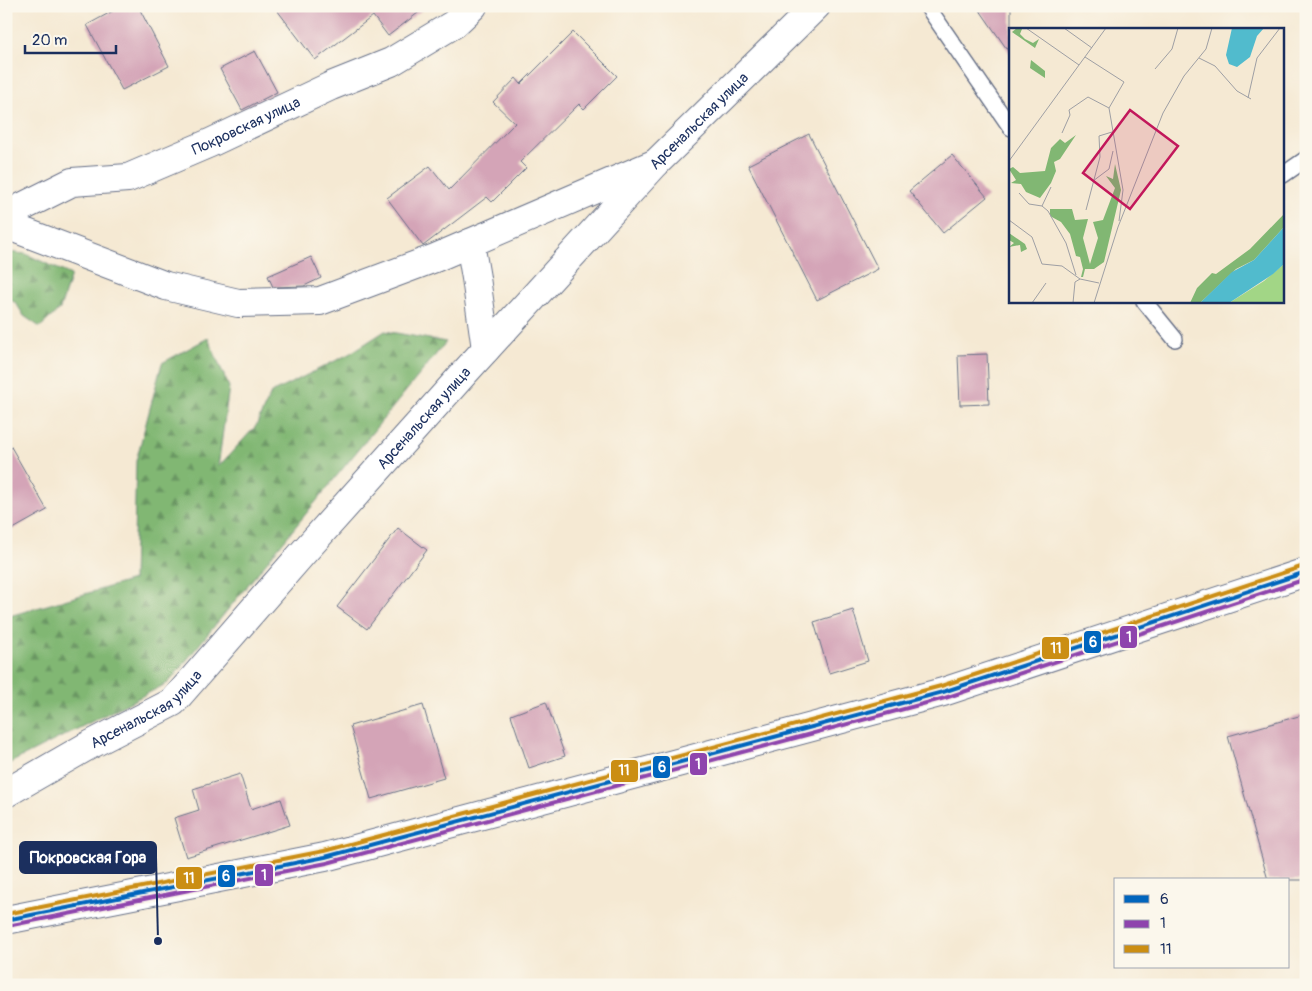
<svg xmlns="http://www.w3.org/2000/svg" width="1312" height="991" font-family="Pangolin,sans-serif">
	<defs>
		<pattern id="forest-firs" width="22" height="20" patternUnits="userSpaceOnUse" patternTransform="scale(1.25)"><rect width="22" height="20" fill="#81b773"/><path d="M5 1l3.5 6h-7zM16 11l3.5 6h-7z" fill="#699562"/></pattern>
	</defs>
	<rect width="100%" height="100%" fill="#fbf7ec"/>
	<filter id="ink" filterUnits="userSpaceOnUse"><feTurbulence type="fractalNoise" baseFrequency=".02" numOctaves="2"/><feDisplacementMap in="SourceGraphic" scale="10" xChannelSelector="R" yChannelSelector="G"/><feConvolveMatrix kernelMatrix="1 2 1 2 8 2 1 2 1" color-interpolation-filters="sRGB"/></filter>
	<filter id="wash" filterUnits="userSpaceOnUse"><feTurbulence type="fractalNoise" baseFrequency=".0096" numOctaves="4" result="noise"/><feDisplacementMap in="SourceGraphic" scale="20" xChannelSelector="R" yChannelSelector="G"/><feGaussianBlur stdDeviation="1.12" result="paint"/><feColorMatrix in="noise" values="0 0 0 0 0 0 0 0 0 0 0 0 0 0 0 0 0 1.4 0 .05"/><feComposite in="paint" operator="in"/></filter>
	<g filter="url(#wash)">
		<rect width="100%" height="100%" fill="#f5e9d3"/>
		<g fill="url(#forest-firs)" stroke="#4e7368">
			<polygon points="6,252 26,254 71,275 60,309 40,327 24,316 16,303 6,297"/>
			<polygon points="385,331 446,342 168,683 6,765 6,617 133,580 136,461 162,363 208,338 229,387 218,467 256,426 271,393 349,354"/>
		</g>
		<g id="blocks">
			<g fill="#d4a4b7">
				<polygon points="122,6 138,6 169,66 122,90 87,25"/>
				<polygon points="274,6 427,6 388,36 373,16 315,60"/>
				<polygon points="977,6 1011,6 1011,55"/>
				<polygon points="573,32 617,76 584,109 579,104 520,162 526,168 492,202 487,197 423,246 387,198 430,166 449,190 515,123 493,102 516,78 521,84"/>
				<polygon points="255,51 277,92 242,110 220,69"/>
				<polygon points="809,134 878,269 817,300 748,165"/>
				<polygon points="952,155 987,197 943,233 909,191"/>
				<polygon points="311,257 321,278 304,286 273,287 268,276"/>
				<polygon points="987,354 989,404 960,405 958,355"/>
				<polygon points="6,438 47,510 6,533"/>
				<polygon points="398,528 427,550 367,629 337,607"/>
				<polygon points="853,610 868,661 829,673 814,622"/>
				<polygon points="546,702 565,756 529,768 511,715"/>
				<polygon points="423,705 444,778 371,799 350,726"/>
				<polygon points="1306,714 1306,880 1268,880 1228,736"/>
				<polygon points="240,774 251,809 281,799 290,825 186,857 174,818 199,810 193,789"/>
			</g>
		</g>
	</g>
	<g filter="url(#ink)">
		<use href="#blocks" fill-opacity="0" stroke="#677087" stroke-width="1"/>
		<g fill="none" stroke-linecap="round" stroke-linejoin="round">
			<g stroke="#677087" stroke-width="18">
				<g id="service">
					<polyline points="927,6 1011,128"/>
					<polyline points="1283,175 1306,159"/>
					<polyline points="1144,301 1175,339"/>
				</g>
			</g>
			<g stroke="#677087" stroke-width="30">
				<g id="minor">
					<path id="s1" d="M6,215L72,182L128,178L210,143L331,86L391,62L454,24L473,6"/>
					<polyline points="6,225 166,286 238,303 320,301 435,258 656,163"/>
					<polyline points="470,243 476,278 486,349"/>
				</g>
			</g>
			<g stroke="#677087" stroke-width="30">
				<g id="tertiary">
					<path id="s2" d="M6,793L86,747L173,702L302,554L467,370L656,163L816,6"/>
				</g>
			</g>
			<g stroke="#677087" stroke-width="30">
				<polyline id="primary" points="6,920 325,857 943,692 1306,572"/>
			</g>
			<use href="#service" stroke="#fff" stroke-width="15"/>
			<use href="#minor" stroke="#fff" stroke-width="28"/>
			<use href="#tertiary" stroke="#fff" stroke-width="28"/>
			<use href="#primary" stroke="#fff" stroke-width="28"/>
			<g stroke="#fbf7ec" stroke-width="8">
				<polyline id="bus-1" points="6,920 325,857 943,692 1306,572"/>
			</g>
			<g stroke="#fbf7ec" stroke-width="8">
				<polyline id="bus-2" points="7,926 327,863 945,698 1306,579"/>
			</g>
			<g stroke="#fbf7ec" stroke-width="8">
				<polyline id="bus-3" points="6,914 324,851 941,686 1304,566"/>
			</g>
			<use href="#bus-1" stroke="#0065bd" stroke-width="4"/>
			<use href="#bus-2" stroke="#8e44ad" stroke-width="4"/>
			<use href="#bus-3" stroke="#cb8e13" stroke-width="4"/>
		</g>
	</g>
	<g text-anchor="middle" stroke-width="5" stroke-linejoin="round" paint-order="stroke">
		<g font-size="15" fill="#1b2f5e" stroke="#fbf7ec">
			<text dy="5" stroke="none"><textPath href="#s2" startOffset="974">Арсенальская улица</textPath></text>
			<text dy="5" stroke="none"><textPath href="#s1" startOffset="259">Покровская улица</textPath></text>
			<text dy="5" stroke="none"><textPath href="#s2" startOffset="569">Арсенальская улица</textPath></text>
			<text dy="5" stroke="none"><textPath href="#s2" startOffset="164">Арсенальская улица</textPath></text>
		</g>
	</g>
	<g transform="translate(1009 28)">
		<rect width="275" height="275" fill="#f5e9d3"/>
		<path d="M8,0L13,1L11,6L16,11L24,15L30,11L26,20L3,4ZM22,32L36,43V50L21,40ZM67,107L51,131L45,134L47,143L42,155L31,170L17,164L12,156L2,155L7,152L0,141L4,139L11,145L36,143L42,120L51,111L56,115ZM106,136L112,162L95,234L85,241H76L74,249H72L74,241L71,229L67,228L61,206L52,194L41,188V181H63L66,192L79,191L74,210L81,236L89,210L84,194L94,192L106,160L97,148L104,151ZM275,186V199L245,232L227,241L191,275H181L188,260L203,245L207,246L241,221ZM0,205L16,216L18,221L12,224L11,217L0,219L5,215L0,212Z" fill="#81b773"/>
		<path d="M275,236V275H220L255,253Z" fill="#a2d686"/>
		<path d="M223,0H255L248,8L241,29L228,39L220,36L217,27ZM275,199V236L264,246L220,275H191L223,244L245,232Z" fill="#51bbcd"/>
		<path fill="none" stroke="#9e9fa4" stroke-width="1" d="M17,0L70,37M55,0L83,20M76,29L115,54L100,80M190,30L206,38L228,63L242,71M146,41L163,21L169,0M239,70L248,30L271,0M100,80L114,162L110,193M53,105L61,87L60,82L79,69L100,80M0,133L97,0M84,153L100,141L104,123M10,165L20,176L33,178L39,183L57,215L67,247M33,178L42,159M77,182L91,129L90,108L103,104M0,192L23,209L33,236L53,238L71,251L90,255M23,275L37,255M64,275L66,254L71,251M85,275L109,199L154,85L175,48L197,21L203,0"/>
		<path fill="#c2185b" fill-opacity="0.15" stroke="#c2185b" stroke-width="2.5" d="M121,82L169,118L121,181L74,145Z"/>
		<rect width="275" height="275" fill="none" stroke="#1b2f5e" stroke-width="2.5"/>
	</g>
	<path fill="none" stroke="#1b2f5e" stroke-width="2" d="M158 941L156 857"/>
	<circle fill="#1b2f5e" stroke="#fbf7ec" stroke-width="2" cx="158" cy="941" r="5"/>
	<rect fill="#1b2f5e" stroke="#1b2f5e" stroke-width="2" x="20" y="842" width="136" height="31" rx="5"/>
	<g font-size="16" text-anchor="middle" font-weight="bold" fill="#fff">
		<text x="88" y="863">Покровская Гора</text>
	</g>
	<g stroke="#fbf7ec" stroke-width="2">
		<rect x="1119" y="625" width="19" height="24" rx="5" fill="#8e44ad"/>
		<rect x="1083" y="630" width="19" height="24" rx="5" fill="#0065bd"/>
		<rect x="1041" y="636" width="29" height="24" rx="5" fill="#cb8e13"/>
		<rect x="689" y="752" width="19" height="24" rx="5" fill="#8e44ad"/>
		<rect x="652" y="755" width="19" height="24" rx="5" fill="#0065bd"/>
		<rect x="610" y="759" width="29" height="24" rx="5" fill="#cb8e13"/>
		<rect x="254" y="863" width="20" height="24" rx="5" fill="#8e44ad"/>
		<rect x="217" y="864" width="19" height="24" rx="5" fill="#0065bd"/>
		<rect x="175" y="866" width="28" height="24" rx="5" fill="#cb8e13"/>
	</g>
	<g font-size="14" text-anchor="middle" font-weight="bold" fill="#fff">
		<text x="1129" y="642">1</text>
		<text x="1093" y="647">6</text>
		<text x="1056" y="653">11</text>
		<text x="698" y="769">1</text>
		<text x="662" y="772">6</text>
		<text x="624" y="775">11</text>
		<text x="264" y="880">1</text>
		<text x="226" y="881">6</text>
		<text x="189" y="883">11</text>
	</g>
	<rect width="1312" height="991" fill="none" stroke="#fbf7ec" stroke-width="25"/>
	<rect x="1114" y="878" width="175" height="90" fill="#fbf7ec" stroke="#a1a7b3"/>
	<rect x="1124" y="895" width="25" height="8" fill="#0065bd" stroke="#a1a7b3"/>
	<text x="1160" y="904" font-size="15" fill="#1b2f5e">6</text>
	<rect x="1124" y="920" width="25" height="8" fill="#8e44ad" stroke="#a1a7b3"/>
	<text x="1160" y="928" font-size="15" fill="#1b2f5e">1</text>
	<rect x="1124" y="945" width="25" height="8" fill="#cb8e13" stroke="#a1a7b3"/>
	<text x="1160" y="954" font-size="15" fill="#1b2f5e">11</text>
	<path d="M25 45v8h91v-8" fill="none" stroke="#1b2f5e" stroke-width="2.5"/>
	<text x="32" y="45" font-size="15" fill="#1b2f5e" stroke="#fbf7ec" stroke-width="4" paint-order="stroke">20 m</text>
</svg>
